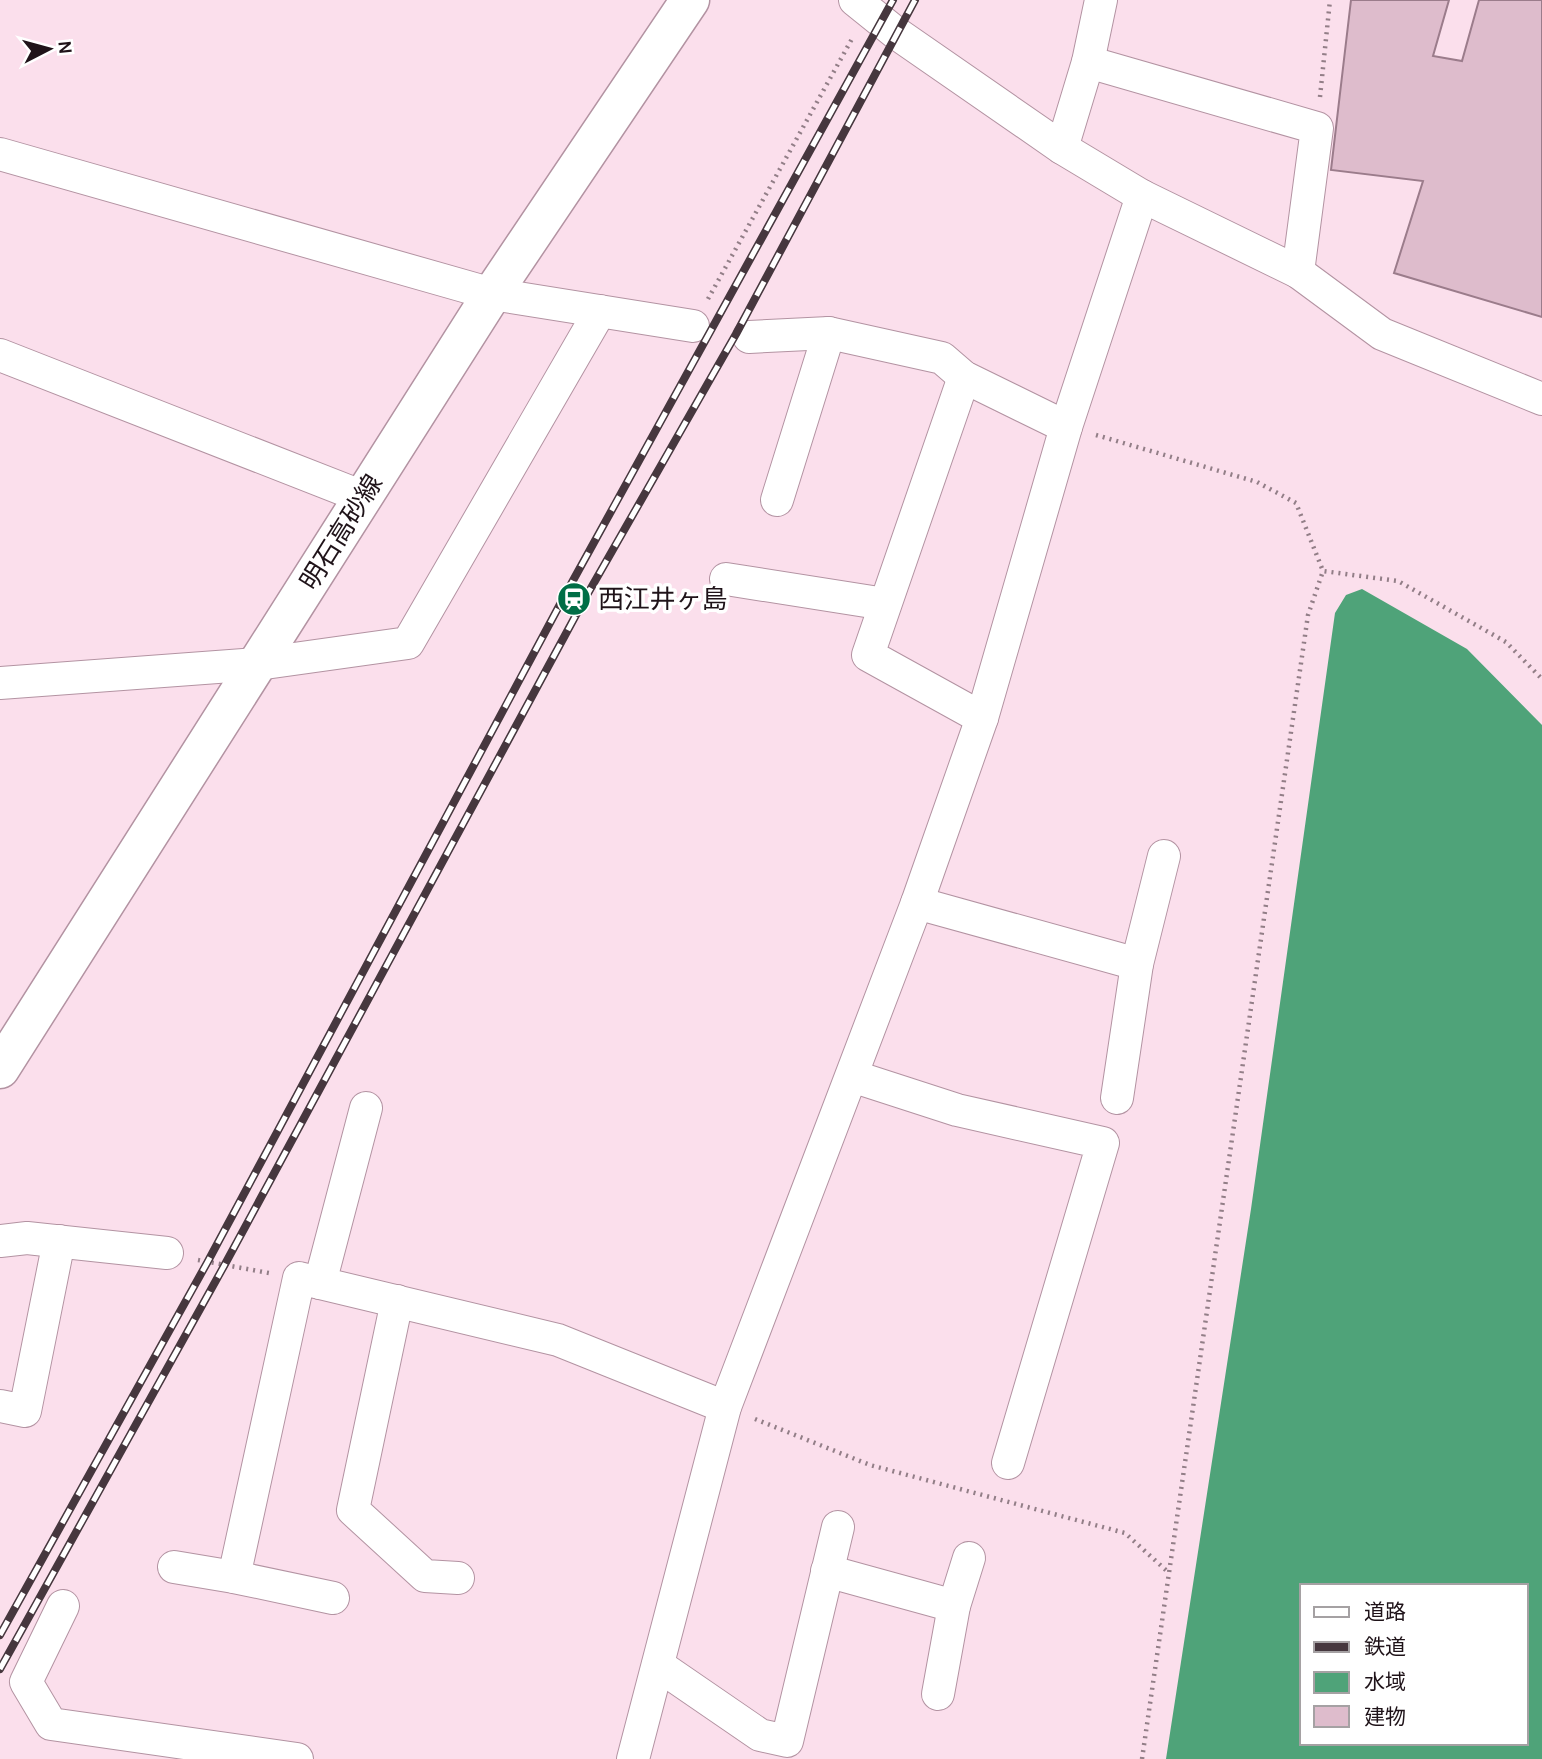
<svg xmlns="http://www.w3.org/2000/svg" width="1542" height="1759" font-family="Karla,'Noto Sans JP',sans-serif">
	<rect width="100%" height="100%" fill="#fbdfec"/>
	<path fill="#4fa379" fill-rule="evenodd" d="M1362,589L1467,649L1542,725V1759H1166L1251,1209L1335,613L1346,595ZM1302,1586H1526V1743H1302Z"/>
	<polygon fill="#debccc" stroke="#9b7c8b" stroke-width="2" points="1351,0 1449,0 1433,56 1462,61 1479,0 1542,0 1542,317 1394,273 1423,181 1331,170"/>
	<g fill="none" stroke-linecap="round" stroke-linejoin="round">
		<g stroke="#b393a2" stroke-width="34">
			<g id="minor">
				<polyline points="855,0 896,33 1062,148 1142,196 1298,272 1382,334 1542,399"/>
				<polyline points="1088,62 1317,128 1298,272"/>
				<polyline points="1062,148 1088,62 1101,0"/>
				<polyline points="0,154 492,294 693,326"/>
				<polyline points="749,337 829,333 942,358 964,377 1066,427"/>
				<polyline points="0,355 363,497"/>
				<polyline points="964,377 868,655 982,718"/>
				<polyline points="777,500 829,333"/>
				<polyline points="726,579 885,604"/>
				<polyline points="0,683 258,664 408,643 600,311"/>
				<polyline points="917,903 1137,964"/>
				<polyline points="852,1076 957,1110 1103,1143 1008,1463"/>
				<polyline points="1117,1098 1137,964 1164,856"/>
				<polyline points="0,1241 27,1238 167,1253"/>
				<polyline points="320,1283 366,1108"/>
				<polyline points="397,1301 353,1510 425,1576 458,1578"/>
				<polyline points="0,1406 25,1411 59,1241"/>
				<polyline points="174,1567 234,1577 333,1598"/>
				<polyline points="827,1571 954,1606"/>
				<polyline points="234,1577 299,1278 558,1340 725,1407"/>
				<polyline points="63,1606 26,1682 51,1724 297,1759"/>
				<polyline points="658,1665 760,1735 787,1741 838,1527"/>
				<polyline points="938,1694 954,1606 969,1558"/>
				<polyline points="633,1759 725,1407 917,903 982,718 1066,427 1142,196"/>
			</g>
		</g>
		<g stroke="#b393a2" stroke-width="41">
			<polyline id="secondary" points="0,1069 492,294 690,0"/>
		</g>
		<g stroke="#927e87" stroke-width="4.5" stroke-dasharray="2 5" stroke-linecap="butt">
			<polyline points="1320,97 1330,0"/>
			<polyline points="708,299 853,37"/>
			<polyline points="1096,435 1257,482 1296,503 1323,571"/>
			<polyline points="198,1260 269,1273"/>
			<polyline points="755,1419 870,1465 1125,1533 1168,1572"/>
			<polyline points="1142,1759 1308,615 1323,571 1398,581 1506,642 1542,679"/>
		</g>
		<use href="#minor" stroke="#fff" stroke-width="32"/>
		<use href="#secondary" stroke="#fff" stroke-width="38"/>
		<g stroke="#46373e" stroke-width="8">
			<g id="rail">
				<polyline points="0,1635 207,1263 565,595 893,0"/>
				<polyline points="0,1669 224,1266 583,602 736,334 915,0"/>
			</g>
		</g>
		<use href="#rail" stroke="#fff" stroke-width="5" stroke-dasharray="16" stroke-linecap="butt"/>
	</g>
	<defs>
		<g id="station-disc" transform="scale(1.75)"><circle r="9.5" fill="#006e46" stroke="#fff"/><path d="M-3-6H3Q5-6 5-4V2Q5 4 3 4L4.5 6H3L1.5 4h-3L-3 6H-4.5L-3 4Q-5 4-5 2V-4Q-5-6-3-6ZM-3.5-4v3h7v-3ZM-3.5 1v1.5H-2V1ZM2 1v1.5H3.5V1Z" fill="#fff"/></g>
	</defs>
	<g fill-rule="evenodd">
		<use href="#station-disc" x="574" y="599"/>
	</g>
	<g text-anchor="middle" stroke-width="7" stroke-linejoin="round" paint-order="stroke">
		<g font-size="26" fill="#1f1319" stroke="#fff">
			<text transform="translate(341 532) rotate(-58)" y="9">明石高砂線</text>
		</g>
		<g font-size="26" fill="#1f1319" stroke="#fff" text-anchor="start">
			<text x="598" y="608">西江井ヶ島</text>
		</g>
	</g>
	<rect x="1300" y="1584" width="228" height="161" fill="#ffffff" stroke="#a5a1a3" stroke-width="2"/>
	<rect x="1314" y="1607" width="35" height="10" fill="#ffffff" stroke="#a5a1a3" stroke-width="2"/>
	<text x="1364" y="1619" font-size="21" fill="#1f1319">道路</text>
	<rect x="1314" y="1642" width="35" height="10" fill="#46373e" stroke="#a5a1a3" stroke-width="2"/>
	<text x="1364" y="1654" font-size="21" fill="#1f1319">鉄道</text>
	<rect x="1314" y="1672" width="35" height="21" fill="#4fa379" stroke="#a5a1a3" stroke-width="2"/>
	<text x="1364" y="1689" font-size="21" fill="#1f1319">水域</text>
	<rect x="1314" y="1706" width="35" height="21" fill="#debccc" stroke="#a5a1a3" stroke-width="2"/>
	<text x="1364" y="1724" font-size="21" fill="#1f1319">建物</text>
	<g transform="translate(49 49) rotate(84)" stroke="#ffffff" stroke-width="5" paint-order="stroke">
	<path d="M0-5L12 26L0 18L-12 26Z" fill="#1f1319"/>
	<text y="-10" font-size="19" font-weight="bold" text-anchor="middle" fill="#1f1319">N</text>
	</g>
</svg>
